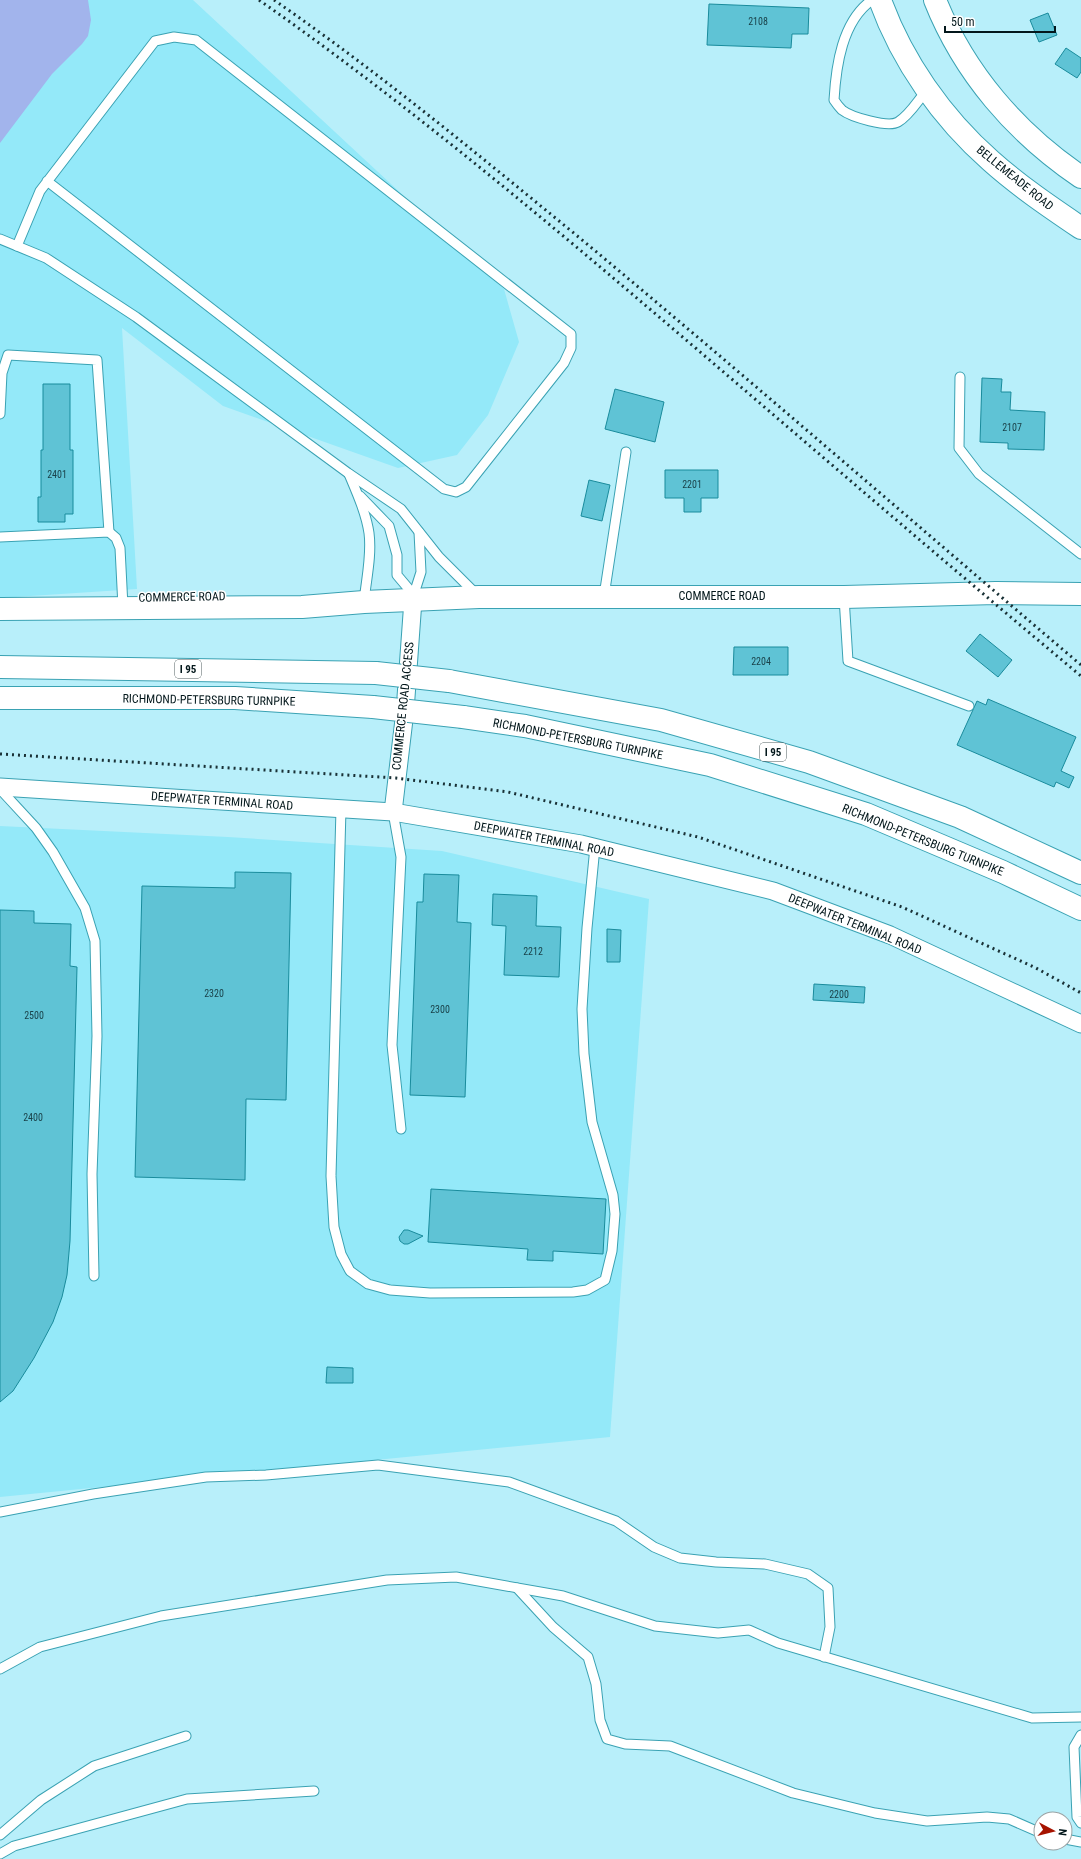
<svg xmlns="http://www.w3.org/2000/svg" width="1081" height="1859" font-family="'Roboto Condensed',sans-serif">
	<rect width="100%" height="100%" fill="#b8effa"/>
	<g fill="#94e9f9">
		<polygon points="0,0 193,0 504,289 519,342 488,415 457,455 398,468 223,406 122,328 137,589 0,598"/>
		<polygon points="0,826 228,837 442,851 649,899 610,1437 0,1497"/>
	</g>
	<polygon fill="#a2b4ec" points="0,0 88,0 91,20 88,36 82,44 52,74 0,143"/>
	<g fill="#5fc3d5" stroke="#198b9c">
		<polygon points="709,4 809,8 808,34 792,34 791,48 707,45"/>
		<polygon points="1048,13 1057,35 1039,42 1030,20"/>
		<polygon points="1066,48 1081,58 1081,72 1077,78 1055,64"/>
		<polygon points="982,378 1002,379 1001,392 1011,392 1010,410 1045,412 1044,450 1008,449 1008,443 980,442"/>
		<polygon points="43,384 70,384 70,450 73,450 73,514 65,514 65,522 38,522 38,497 41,497 41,450 43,450"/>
		<polygon points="615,389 664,402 655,442 605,429"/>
		<polygon points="665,470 718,470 718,498 701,498 701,512 684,512 684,498 665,498"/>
		<polygon points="589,480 610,485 602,521 581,516"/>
		<polygon points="980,634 1012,660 998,677 966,651"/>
		<polygon points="734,647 788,647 788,675 733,675"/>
		<polygon points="988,699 1076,737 1061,771 1074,777 1069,788 1056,782 1054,787 957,745 977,701 986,705"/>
		<polygon points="235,872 291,873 286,1100 246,1099 245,1180 135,1177 142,886 235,888"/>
		<polygon points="424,874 459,875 457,922 471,923 465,1097 410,1095 417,902 423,902"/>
		<polygon points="493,894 537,896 536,926 561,927 559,977 504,975 506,926 492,925"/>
		<polygon points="0,910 34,911 34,923 71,924 70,966 77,967 70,1241 67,1275 62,1297 53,1322 34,1358 13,1391 0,1402"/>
		<polygon points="607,929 621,930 620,962 607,962"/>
		<polygon points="814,984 865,987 864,1003 813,1000"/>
		<polygon points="431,1189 606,1199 603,1254 553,1251 553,1261 527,1260 528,1249 428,1242"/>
		<polygon points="404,1230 408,1230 423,1236 408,1244 404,1244 400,1241 399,1237"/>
		<polygon points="327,1367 353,1368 353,1383 326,1383"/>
	</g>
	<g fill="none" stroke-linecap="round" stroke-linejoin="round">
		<g stroke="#3aa2b3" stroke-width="11">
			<g id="service">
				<path d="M872,0C842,21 836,66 834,100C836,103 839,107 842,110C851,117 888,128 898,122C910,115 918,100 927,90"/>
				<polyline points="0,239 46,258 136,317 348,473 401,509 439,557 476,594"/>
				<polyline points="17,246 40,191 155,41 174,37 196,40 571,334 571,348 564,363 466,487 456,492 444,489 47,181"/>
				<polyline points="960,377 959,448 979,474 1081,554"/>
				<polyline points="0,414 2,373 8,355 97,360 109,532"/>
				<path d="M349,474C357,493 366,513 369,533C372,556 366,580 364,602"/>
				<polyline points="360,496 389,526 397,555 397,575 413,594"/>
				<polyline points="0,537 109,532 116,538 120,548 123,607"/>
				<polyline points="604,596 626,452"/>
				<polyline points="413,597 421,572 419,532"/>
				<polyline points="844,597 848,661 969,706"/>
				<polyline points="0,789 36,828 53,852 85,908 95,941 97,1036 92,1174 94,1276"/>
				<polyline points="341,809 331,1176 334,1227 341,1254 350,1271 368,1284 390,1290 430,1293 573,1292 587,1290 605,1280 612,1251 615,1214 613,1195 592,1122 584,1054 582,1009 587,928 595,847"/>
				<polyline points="393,812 401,857 392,1045 401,1129"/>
				<polyline points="0,1512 93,1494 206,1477 266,1475 378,1465 509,1482 616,1521 654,1547 680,1558 716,1562 765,1564 808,1574 828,1588 830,1627 824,1657"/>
				<polyline points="517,1588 553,1627 588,1657 596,1684 600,1720 607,1739 625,1744 670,1746 793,1793 875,1813 927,1821 987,1817 1009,1819 1041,1833"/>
				<polyline points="0,1669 40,1647 161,1616 387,1580 456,1577 563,1596 655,1626 718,1633 749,1630 778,1643 1032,1718 1081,1717"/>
				<polyline points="1081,1735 1074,1747 1077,1817 1081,1823"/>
				<polyline points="0,1835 41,1800 94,1766 186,1736"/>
				<polyline points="1065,1839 1081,1842"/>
				<polyline points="0,1854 14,1846 187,1799 314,1791"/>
			</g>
		</g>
		<g stroke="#3aa2b3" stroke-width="19">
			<g id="minor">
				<polyline points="0,787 393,812 581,844 773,891 890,935 1081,1024"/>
				<polyline points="393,812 405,711 413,600"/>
			</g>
		</g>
		<g stroke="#3aa2b3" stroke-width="24">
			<g id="secondary">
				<path d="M880,0C902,61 942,118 991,161C1019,186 1050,207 1081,228"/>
				<path d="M935,0C964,73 1016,133 1081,177"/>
				<polyline points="0,609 302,607 364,602 479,597 844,597 996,593 1081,594"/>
			</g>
		</g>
		<g stroke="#3aa2b3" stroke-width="24">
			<g id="motorway">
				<polyline points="0,667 376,673"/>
				<polyline points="449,681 661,720 809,762 960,817 1081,873"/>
				<polyline points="0,698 235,698 373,707"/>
				<polyline points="463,717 525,726 710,765 866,814 1003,872 1081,909"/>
			</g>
		</g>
		<use href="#service" stroke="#fff" stroke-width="9"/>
		<use href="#minor" stroke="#fff" stroke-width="17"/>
		<use href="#secondary" stroke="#fff" stroke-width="22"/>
		<use href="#motorway" stroke="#fff" stroke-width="22"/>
		<g stroke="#193136" stroke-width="3" stroke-dasharray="2 4" stroke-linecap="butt">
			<path d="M259,0C416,110 561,233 706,357C831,464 955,571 1081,676"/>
			<path d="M274,0C381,74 481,157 581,239C749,379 914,523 1081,665"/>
			<polyline points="0,754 396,778 508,792 698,837 902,907 1036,968 1081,993"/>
		</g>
		<g stroke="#3aa2b3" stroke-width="24" stroke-linecap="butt">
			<g id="motorway-bridge">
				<polyline points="376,673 449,681"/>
				<polyline points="373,707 463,717"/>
			</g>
		</g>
		<use href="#motorway-bridge" stroke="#fff" stroke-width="22"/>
	</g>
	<g text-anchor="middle" stroke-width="3" stroke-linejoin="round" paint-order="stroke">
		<g font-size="10" fill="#1a424a">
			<text x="758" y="25">2108</text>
			<text x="1012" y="431">2107</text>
			<text x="57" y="478">2401</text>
			<text x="692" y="488">2201</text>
			<text x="761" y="665">2204</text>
			<text x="533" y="955">2212</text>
			<text x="214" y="997">2320</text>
			<text x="839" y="998">2200</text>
			<text x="440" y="1013">2300</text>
			<text x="34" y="1019">2500</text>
			<text x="33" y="1121">2400</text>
		</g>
		<g fill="#fff" stroke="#4f5d5f" stroke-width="1">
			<rect x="175" y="660" width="26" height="18" rx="3"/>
			<rect x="760" y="743" width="26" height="18" rx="3"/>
		</g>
		<g font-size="11" font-weight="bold" fill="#03171b">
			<text x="188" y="673">I 95</text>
			<text x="773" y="756">I 95</text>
		</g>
		<g font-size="12" fill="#03171b" stroke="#fff">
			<text transform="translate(1015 178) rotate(39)" y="4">BELLEMEADE ROAD</text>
			<text x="722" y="600">COMMERCE ROAD</text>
			<text transform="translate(182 597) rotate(-1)" y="4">COMMERCE ROAD</text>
			<text transform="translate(209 700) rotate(1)" y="4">RICHMOND-PETERSBURG TURNPIKE</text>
			<text transform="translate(403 706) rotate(-84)" y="4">COMMERCE ROAD ACCESS</text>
			<text transform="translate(578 739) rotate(11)" y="4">RICHMOND-PETERSBURG TURNPIKE</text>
			<text transform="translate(222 801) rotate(4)" y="4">DEEPWATER TERMINAL ROAD</text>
			<text transform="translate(544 839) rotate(11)" y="4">DEEPWATER TERMINAL ROAD</text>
			<text transform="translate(923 840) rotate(22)" y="4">RICHMOND-PETERSBURG TURNPIKE</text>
			<text transform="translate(855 924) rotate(22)" y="4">DEEPWATER TERMINAL ROAD</text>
		</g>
	</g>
	<g transform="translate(1053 1831) rotate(97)"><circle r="19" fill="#ffffff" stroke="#9aa2a4"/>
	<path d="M0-3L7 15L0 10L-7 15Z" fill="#a61300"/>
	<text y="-6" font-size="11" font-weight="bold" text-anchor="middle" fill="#03171b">N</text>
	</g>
	<path d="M945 26v6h110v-6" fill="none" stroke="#03171b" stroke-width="2"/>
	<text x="951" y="26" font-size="12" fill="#03171b" stroke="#ffffff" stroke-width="3" paint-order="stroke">50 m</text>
</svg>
